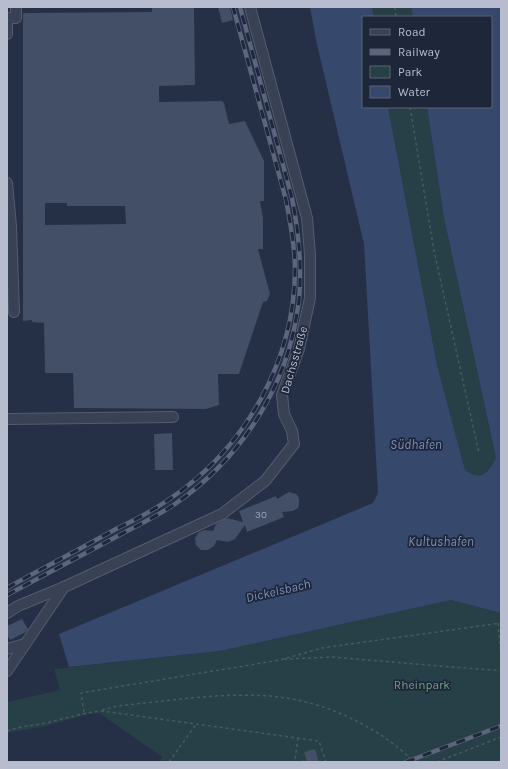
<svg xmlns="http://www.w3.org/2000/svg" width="508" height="769" font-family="Karla,sans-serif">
	<rect width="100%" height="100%" fill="#252f45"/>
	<g fill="#273f46">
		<polygon points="372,7 411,7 413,17 374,17"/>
		<path d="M388,107H427L444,218L496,458C487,473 481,482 465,470L437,365Z"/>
		<polygon points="451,600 501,613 501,762 159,762 162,757 99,713 85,715 42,727 7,733 7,702 60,690 54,669 220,651"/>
	</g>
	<path fill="#37486d" d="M310,7H372L374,17H363V107H388L437,365L465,470C481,482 488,473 496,458L444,218L427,107H491V17H413L411,7H501V613L451,600L220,651L69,667L59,634L373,503L378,493L364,244L316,40Z"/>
	<g fill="#434e67" fill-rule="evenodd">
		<path d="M152,7H194L195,85L159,86V102L222,101L224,103L229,124L245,121L264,161V201H260L263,218V249H258L270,294L267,301L263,302L239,374H218L219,405L206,409L74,408L73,373H45L44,323L32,322V320L23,321V13L152,12ZM45,203H67V206H125L126,224L45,225Z"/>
		<polygon points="218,7 230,7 233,20 222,23"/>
		<polygon points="172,433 173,470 155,470 154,434"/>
		<polygon points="289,492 296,494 298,496 299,499 299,505 298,508 293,511 282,512 284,517 247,532 245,525 235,539 228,542 217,540 214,546 208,550 201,550 196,545 195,538 199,532 205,530 213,531 216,524 227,518 243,522 239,511 276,496 277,499"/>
		<polygon points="22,619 28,629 26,632 10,640 7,635 7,626"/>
		<polygon points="315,749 319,762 307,762 304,752"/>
	</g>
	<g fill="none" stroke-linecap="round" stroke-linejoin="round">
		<g stroke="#555c6f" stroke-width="12">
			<g id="minor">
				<polyline points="7,18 16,18 16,7"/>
				<polyline points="7,34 7,18"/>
				<polyline points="7,183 11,226 14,312"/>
				<polyline points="7,419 173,417"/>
				<polyline points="7,613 18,606 64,587 222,514 265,481 294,444 292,431 284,414 282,395 299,349 310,298 310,254 307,218 250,7"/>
				<polyline points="7,649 25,644"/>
				<polyline points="7,671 64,587"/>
			</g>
		</g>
		<g stroke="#455c62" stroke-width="1.5" stroke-dasharray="3 3" stroke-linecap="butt">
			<polyline points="395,7 396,17"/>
			<polyline points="410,107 434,251 479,453"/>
			<polyline points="498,623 501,655"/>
			<polyline points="284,659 333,657 501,671"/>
			<path d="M102,710L117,706C168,701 228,691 279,697C328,703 379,727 414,762"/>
			<polyline points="84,712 81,693 280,660 322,648 501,623"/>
			<path d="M7,731C18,727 29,726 41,724C61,720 80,713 102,711L319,741L326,762"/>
			<polyline points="298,738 295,759 296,762 301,762 312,759"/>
			<polyline points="169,762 197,723"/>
			<polyline points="437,762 501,737"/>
		</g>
		<use href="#minor" stroke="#394154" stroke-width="10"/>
		<g stroke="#5b657b" stroke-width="4.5">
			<g id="rail">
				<path d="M7,588C43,568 80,549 116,529C135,520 154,510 171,498C246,447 295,360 295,268C295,245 290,222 286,200L233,7"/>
				<path d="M7,595C42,576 78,557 114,538C134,527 156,517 175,504C236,462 280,398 295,325C296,317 298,309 299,301C302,265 299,233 292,198L240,7"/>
				<polyline points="406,762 501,726"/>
			</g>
		</g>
		<use href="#rail" stroke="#1e263a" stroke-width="3" stroke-dasharray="9" stroke-linecap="butt"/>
	</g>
	<g text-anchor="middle" stroke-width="3.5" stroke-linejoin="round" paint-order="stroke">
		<g font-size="10" fill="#9aa1b4">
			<text x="261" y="518">30</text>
		</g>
		<g font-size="12" fill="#b7bdce" stroke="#1e263a">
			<text transform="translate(294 360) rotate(-74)" y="4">Dachsstraße</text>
		</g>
		<g font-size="12" fill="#6ca17e" stroke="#1e263a">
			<text x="422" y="689">Rheinpark</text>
		</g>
		<g font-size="13" font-style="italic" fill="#7c8eb7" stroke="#1e263a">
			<text x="416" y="449">Südhafen</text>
			<text x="441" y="546">Kultushafen</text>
			<text transform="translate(278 590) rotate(-13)" y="5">Dickelsbach</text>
		</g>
	</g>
	<rect width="508" height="769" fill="none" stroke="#b7bdce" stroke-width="16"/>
	<rect x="362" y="16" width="130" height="92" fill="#1e263a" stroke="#5b6275"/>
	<rect x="370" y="29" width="20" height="6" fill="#394154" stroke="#5b6275"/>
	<text x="398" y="36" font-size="12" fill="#b7bdce">Road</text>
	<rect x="370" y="49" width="20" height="6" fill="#5b657b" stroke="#5b6275"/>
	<text x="398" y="56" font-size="12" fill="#b7bdce">Railway</text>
	<rect x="370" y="66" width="20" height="12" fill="#273f46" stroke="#5b6275"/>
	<text x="398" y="76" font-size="12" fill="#b7bdce">Park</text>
	<rect x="370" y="86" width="20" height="12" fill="#37486d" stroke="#5b6275"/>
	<text x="398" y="96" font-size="12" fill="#b7bdce">Water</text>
</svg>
